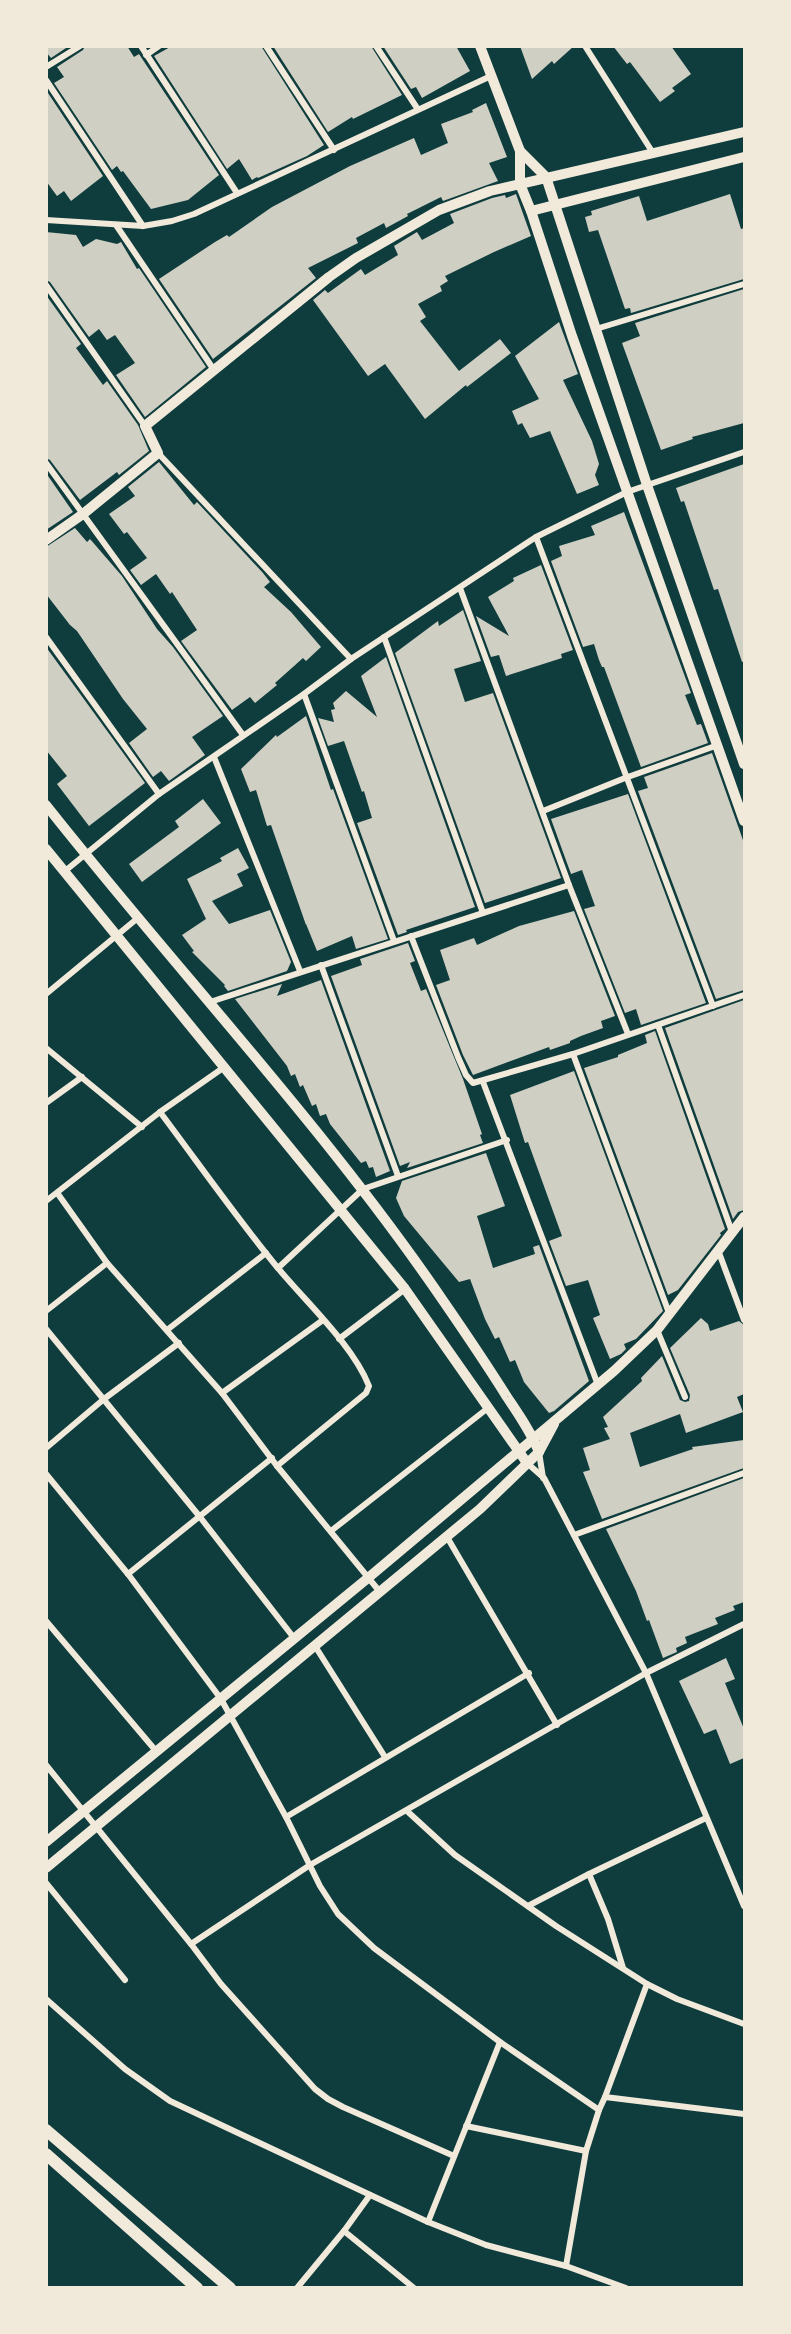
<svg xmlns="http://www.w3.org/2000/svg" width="791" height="2334" font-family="Rubik,sans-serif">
	<rect width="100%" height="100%" fill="#0f3d3e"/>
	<g fill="#cfcfc3">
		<polygon points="46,46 69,46 51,58 46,52"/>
		<polygon points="85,46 127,46 134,57 139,54 219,175 188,200 151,209 123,171 121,172 117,166 112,170 54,83 64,77 57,67 83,50"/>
		<polygon points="172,46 261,46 324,145 307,156 258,178 257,177 252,180 239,159 227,169 154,56"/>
		<polygon points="273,46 371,46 402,95 353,119 352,117 328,132"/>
		<polygon points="383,46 456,46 470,71 422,98 416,87 411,89"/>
		<polygon points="520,46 574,46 554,64 552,61 532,79"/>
		<polygon points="613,46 671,46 691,74 672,88 675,91 660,102 630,62 627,64"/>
		<polygon points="46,90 103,176 71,201 64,191 57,196 46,181"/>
		<polygon points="486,103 507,157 489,163 498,181 443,201 441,197 407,214 408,216 386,228 384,223 356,238 358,243 308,268 316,278 213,359 159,279 215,242 227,235 229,237 272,207 350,166 414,138 421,155 448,143 441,124 473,112 472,110"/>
		<polygon points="516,194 531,236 494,252 445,276 448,281 440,286 442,291 418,304 426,317 420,321 459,371 500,339 511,353 467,387 466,385 425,419 385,364 368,376 313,300 325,290 328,293 361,269 365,275 398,255 394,246 417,232 422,240 454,223 450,214 492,198 505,195 506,198"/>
		<polygon points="730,194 741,229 744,228 744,279 631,313 630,308 625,309 598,230 589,232 585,217 592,215 591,211 639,196 647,221"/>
		<polygon points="46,232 76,235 83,247 96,239 117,244 121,242 137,269 139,268 206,367 145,417 116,375 135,363 115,335 107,340 99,329 89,337 50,282 46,280"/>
		<polygon points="744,289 744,423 692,437 693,439 661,450 622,343 640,336 635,323"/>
		<polygon points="46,295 81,344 76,348 103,385 107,381 138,425 149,451 119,475 117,472 80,500 50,460 46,458"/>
		<polygon points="559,322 578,374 563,380 592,441 599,464 595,475 599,485 577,494 550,431 530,438 522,423 518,425 512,411 539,399 515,356"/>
		<polygon points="159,462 194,505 197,502 263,573 270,582 264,587 291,612 321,647 306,661 303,658 275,683 277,685 255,703 250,697 232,710 181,641 197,630 172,592 170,594 156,574 141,585 130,570 147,558 127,532 124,534 109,514 135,496 128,487"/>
		<polygon points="744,464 744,661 742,662 718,589 714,590 684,501 681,502 676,488"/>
		<polygon points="46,473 73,512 46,530"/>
		<polygon points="624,512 691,693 685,695 697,725 701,724 708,743 641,767 604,667 602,667 599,660 594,644 583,647 551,561 562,556 559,546 595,535 591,526"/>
		<polygon points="75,528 87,542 90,539 122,576 157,629 173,647 223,716 192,737 205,755 169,781 161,771 153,777 129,743 147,729 123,699 77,631 70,625 46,594 46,547"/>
		<polygon points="541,565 573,650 561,654 562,658 506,676 499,655 491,657 476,616 509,636 488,597 514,581 513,578"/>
		<polygon points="463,610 481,661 454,669 465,702 493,693 561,878 485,903 395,653 438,621 439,626"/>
		<polygon points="46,647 145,783 89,826 57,784 67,776 46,750"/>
		<polygon points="386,657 475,907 406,930 407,932 398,935 357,823 372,818 364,791 362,792 344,741 328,746 318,718 334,722 331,710 335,709 333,703 346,691 377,717 361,676"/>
		<polygon points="306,716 331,790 333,789 388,939 356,949 352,936 317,951 306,924 306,925 271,825 267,826 256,790 250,792 241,769 276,735 277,737"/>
		<polygon points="712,753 744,843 744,990 716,999 638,791 648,788 644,777"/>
		<polygon points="628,794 706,1003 641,1025 636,1009 625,1013 584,909 595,906 582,870 571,874 551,819"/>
		<polygon points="203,799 221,823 142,882 129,864 179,827 175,821"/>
		<polygon points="238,848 249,868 237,874 243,886 212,901 229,924 270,910 291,962 287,971 228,991 224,986 225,985 192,952 194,951 182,935 206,919 187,879 222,861 220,858"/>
		<polygon points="574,911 615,1016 601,1021 603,1028 581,1036 570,1041 570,1043 550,1050 549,1047 473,1075 463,1055 436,985 450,980 440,950 474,938 477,945 519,926"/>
		<polygon points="408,943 415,961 410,963 421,991 426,989 463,1079 482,1134 480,1135 483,1143 407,1168 410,1162 400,1166 331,976 362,965 360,959"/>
		<polygon points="321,980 390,1171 376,1177 373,1167 369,1168 366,1161 361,1163 330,1124 326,1114 320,1116 316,1104 312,1106 303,1085 300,1087 295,1074 291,1076 287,1066 235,999 282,984 277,996"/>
		<polygon points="744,1000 744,1210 738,1212 733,1219 665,1028"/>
		<polygon points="655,1031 725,1229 720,1233 721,1235 678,1290 668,1295 584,1068 618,1057 618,1055 647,1043 645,1035"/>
		<polygon points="574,1071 663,1311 636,1339 624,1344 626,1349 621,1354 610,1359 593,1318 600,1315 588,1280 566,1286 549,1241 562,1236 528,1142 525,1143 510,1095"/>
		<polygon points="486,1153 505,1206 477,1216 493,1268 535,1254 533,1247 539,1245 589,1381 554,1411 549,1413 524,1382 515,1360 510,1362 499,1337 495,1339 485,1319 470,1279 459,1282 404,1216 396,1198 402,1181"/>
		<polygon points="701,1318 708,1324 710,1331 739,1321 744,1325 744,1394 737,1397 743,1412 686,1433 680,1414 630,1433 640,1467 693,1449 692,1447 744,1440 744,1468 602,1519 583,1472 590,1470 583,1448 610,1439 604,1428 608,1427 603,1417 642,1381 641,1378 662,1356 680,1400 685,1402 689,1401 690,1395 670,1348"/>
		<polygon points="744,1478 744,1602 733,1606 735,1610 715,1618 718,1624 685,1637 687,1643 676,1648 677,1652 663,1658 649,1620 647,1621 636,1591 606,1529"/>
		<polygon points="726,1658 735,1679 725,1683 744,1729 744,1758 730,1764 716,1729 704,1734 679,1681"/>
	</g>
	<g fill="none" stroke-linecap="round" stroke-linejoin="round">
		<g stroke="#f1e9da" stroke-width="6">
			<polyline points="141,46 237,193"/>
			<polyline points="266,46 334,150"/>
			<polyline points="376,46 417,108"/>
			<polyline points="585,46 653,153"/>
			<polyline points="146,55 159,46"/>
			<polyline points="46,67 80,46"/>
			<polyline points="46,80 143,226"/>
			<polyline points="46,220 143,226 172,221 194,214 491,76"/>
			<polyline points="116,225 214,370"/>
			<polyline points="46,285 145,426"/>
			<polyline points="596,329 744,284"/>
			<polyline points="158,453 351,659"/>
			<polyline points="46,463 243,735"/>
			<polyline points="536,537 713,1006"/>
			<polyline points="460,588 569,885 628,1034"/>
			<polyline points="46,637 159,794"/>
			<polyline points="384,637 483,913"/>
			<polyline points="304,694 394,941"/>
			<polyline points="214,757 300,971"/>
			<polyline points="543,811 625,778 718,745"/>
			<polyline points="65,871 159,794 304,694 351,659 536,537 627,492 744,452"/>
			<polyline points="411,936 458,1057 466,1075 473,1083 573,1054 744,995"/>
			<polyline points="321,965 398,1176"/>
			<polyline points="46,994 139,917"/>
			<polyline points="210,1002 569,885"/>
			<polyline points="658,1025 732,1232"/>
			<polyline points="46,1048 142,1127"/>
			<polyline points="573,1054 669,1313"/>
			<polyline points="483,1082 598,1385"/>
			<polyline points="46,1103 82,1077"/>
			<path d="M160,1112C199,1164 236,1217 277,1267C305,1301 353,1345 369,1386L366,1393L277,1466"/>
			<polyline points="58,1194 107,1263 222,1393 277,1466 380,1592"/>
			<polyline points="46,1201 160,1112 223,1068"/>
			<polyline points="718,1250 744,1320"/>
			<polyline points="278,1268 363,1189 507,1140"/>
			<polyline points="46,1311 107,1263"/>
			<polyline points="46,1329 200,1517 294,1638"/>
			<polyline points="167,1330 266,1253"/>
			<polyline points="657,1330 685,1397"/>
			<polyline points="339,1339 405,1289"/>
			<polyline points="222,1393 323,1320"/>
			<polyline points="46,1448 104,1399 179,1343"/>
			<polyline points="539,1452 543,1478"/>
			<polyline points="527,1463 544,1478 646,1673 744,1906"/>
			<polyline points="46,1474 128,1574 221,1699 286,1817 320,1886 338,1914 374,1948 500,2042 599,2110 605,2097"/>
			<polyline points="331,1531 488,1408"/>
			<polyline points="574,1535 744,1473"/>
			<polyline points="447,1537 557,1725"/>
			<polyline points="128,1574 272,1458"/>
			<polyline points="46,1621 156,1751"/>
			<polyline points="315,1646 385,1757"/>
			<polyline points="46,1765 191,1944 221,1984 315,2089 328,2099 343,2107 454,2156"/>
			<polyline points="407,1811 455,1855 556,1926 647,1984 677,1999 744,2024"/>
			<polyline points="286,1817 529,1673"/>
			<polyline points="589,1874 608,1919 623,1968"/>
			<polyline points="46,1883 125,1980"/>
			<polyline points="528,1906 589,1874 706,1818"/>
			<polyline points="191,1944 310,1865 646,1673 744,1624"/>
			<polyline points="647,1984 605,2097 744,2114"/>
			<polyline points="46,1999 125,2069 170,2101 428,2222 486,2245 566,2266 626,2288"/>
			<polyline points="466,2126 586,2151"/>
			<polyline points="370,2195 344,2231 414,2288"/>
			<polyline points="428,2222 500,2042"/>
			<polyline points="566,2266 586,2151 599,2110"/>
			<polyline points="297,2288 344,2231"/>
		</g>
		<g stroke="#f1e9da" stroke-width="10">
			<polyline points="480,46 520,151 520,184 531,211 572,336 744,821"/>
			<polyline points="520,151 546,177 647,485 744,764"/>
			<polyline points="531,211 744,157"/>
			<polyline points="46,540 83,514 158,453 145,426 329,277 356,258 439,210 490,191 744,132"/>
			<path d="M46,805C178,972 324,1126 444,1302C466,1334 487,1365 507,1397C519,1415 531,1432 539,1452"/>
			<polyline points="46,849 405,1289 527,1463"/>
			<polyline points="46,1842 368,1578 614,1371 657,1330 744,1217"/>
			<polyline points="46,1868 480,1509 539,1452 554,1424"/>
		</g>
		<g stroke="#f1e9da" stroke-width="12">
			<polyline points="46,2130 230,2288"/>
			<polyline points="46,2154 197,2288"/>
		</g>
	</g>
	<rect width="791" height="2334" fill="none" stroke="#f1e9da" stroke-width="96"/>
</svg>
